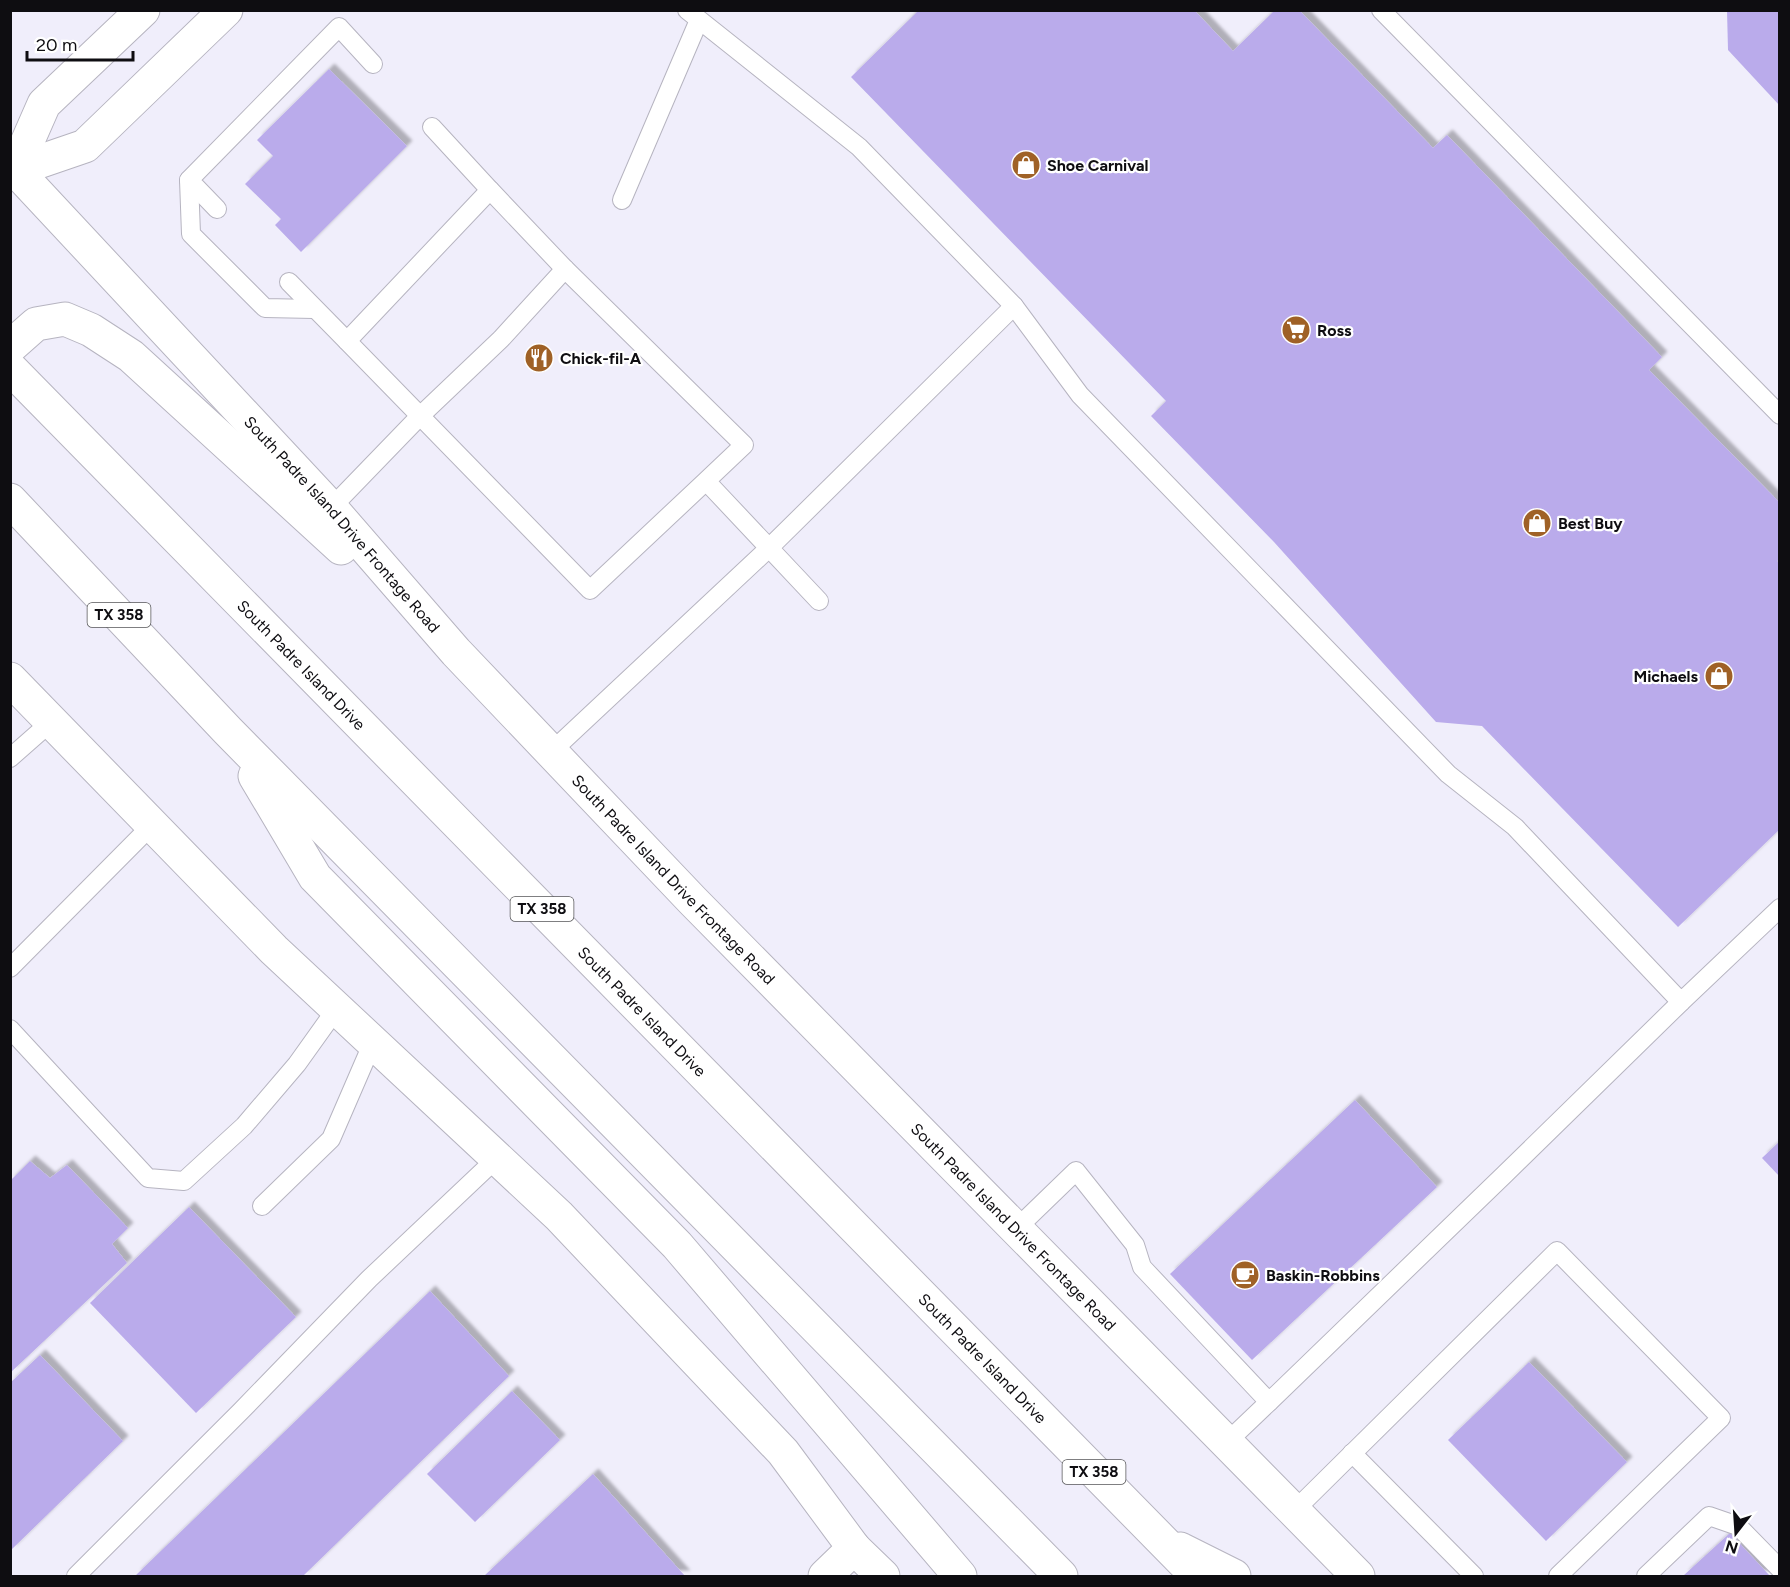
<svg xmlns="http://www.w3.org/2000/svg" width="1790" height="1587" font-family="Figtree,sans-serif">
	<defs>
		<filter id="shadow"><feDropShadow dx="5.5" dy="-5.5" stdDeviation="1.5" flood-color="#0004"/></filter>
	</defs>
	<rect width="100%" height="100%" fill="#f0eefb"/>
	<g fill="#baabeb" filter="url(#shadow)">
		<polygon points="919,10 1194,10 1233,51 1275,10 1299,10 1433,148 1447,135 1662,357 1649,370 1780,503 1780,558 1777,561 1780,564 1780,829 1678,927 1482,726 1436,722 1274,542 1151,416 1166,401 851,77"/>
		<polygon points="1727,10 1780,10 1780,106 1728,50"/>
		<polygon points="329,69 407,146 301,252 275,225 281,219 245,184 273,156 257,140"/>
		<polygon points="1355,1100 1437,1187 1252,1360 1170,1274"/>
		<polygon points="1780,1141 1780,1177 1762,1158"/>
		<polygon points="30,1161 50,1178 67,1165 128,1228 112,1244 127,1263 10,1373 10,1181"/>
		<polygon points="189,1207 296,1317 196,1413 90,1303"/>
		<polygon points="430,1291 509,1376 303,1576 135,1576"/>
		<polygon points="40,1355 123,1441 10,1551 10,1383"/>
		<polygon points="1529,1362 1627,1462 1546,1541 1448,1440"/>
		<polygon points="512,1391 560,1440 475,1522 427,1474"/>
		<polygon points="593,1474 685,1576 484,1576"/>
		<polygon points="1730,1533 1770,1576 1683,1576"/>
	</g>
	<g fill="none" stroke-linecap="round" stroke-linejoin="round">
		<g stroke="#b6b4c0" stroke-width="20">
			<g id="lane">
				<polyline points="687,10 859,147 1014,306 1080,395 1448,774 1515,827 1681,1002 1780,908"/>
				<polyline points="1381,10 1780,415"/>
				<polyline points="432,127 490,190"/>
				<polyline points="189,180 191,234 265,308 314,309"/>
				<polyline points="622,200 699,20"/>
				<polyline points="217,209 189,180 339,27 373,64"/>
				<polyline points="289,282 347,341"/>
				<polyline points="706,481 744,445 565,269 490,190 347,341 590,590 706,481 819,601"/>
				<polyline points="331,508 419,417 501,339 565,269"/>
				<polyline points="551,752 769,548 1014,306"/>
				<polyline points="10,758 52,721"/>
				<polyline points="10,968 152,825"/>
				<polyline points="10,1029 148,1178 184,1181 244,1126 297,1064 337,1008"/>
				<polyline points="262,1206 331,1139 373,1042"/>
				<polyline points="1016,1229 1076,1171 1135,1245 1142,1267 1269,1402 1505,1174 1681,1002"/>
				<polyline points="1226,1443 1269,1402"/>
				<polyline points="1352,1453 1474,1576"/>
				<polyline points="1294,1511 1557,1251 1721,1418 1558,1576"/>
				<polyline points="76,1576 241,1411 369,1279 497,1158"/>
				<polyline points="1646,1576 1709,1516 1738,1526 1780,1569"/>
			</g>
		</g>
		<g stroke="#b6b4c0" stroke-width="35">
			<polyline id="street" points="825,1576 854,1548"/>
		</g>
		<g stroke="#b6b4c0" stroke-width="35">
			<g id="secondary">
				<path id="s1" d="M10,164L331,508L456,652L693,901L1358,1576"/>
				<polyline points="15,170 44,104 143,10"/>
				<polyline points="10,174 15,170 85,146 226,10"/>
				<polyline points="10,347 36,324 65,319 91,330 131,356 341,548"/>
				<polyline points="10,679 274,950 559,1216 783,1452 854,1548 883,1576"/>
			</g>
		</g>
		<g stroke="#b6b4c0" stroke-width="35">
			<g id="highway">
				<path id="s2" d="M10,368L1197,1576"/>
				<polyline points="10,500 228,731 1061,1576"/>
				<polyline points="255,776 315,877 677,1245 960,1576"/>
				<polyline points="1180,1549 1234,1576"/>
			</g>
		</g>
		<use href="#lane" stroke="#fff" stroke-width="18"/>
		<use href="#street" stroke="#fff" stroke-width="33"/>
		<use href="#secondary" stroke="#fff" stroke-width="33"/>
		<use href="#highway" stroke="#fff" stroke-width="33"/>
	</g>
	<defs>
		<g id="shop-disc" transform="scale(1.5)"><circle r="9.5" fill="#9f6126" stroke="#fff"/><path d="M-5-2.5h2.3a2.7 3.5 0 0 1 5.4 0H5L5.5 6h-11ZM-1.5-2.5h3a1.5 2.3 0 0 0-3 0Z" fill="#fff"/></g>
		<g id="supermarket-disc" transform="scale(1.5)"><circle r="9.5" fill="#9f6126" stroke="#fff"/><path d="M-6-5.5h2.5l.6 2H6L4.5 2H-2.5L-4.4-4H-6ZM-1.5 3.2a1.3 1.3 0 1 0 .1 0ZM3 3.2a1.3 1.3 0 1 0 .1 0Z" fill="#fff"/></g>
		<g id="restaurant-disc" transform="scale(1.5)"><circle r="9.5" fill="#9f6126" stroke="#fff"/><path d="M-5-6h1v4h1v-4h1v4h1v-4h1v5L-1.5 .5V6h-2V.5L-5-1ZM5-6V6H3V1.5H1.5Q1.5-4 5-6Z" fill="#fff"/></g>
		<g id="cafe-disc" transform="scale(1.5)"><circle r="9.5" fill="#9f6126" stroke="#fff"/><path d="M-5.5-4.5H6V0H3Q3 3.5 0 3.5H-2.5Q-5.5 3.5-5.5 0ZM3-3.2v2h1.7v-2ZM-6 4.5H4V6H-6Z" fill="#fff"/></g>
	</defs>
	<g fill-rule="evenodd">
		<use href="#shop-disc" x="1026" y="165"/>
		<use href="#supermarket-disc" x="1296" y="330"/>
		<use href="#restaurant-disc" x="539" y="358"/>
		<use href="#shop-disc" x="1537" y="523"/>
		<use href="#shop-disc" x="1719" y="676"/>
		<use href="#cafe-disc" x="1245" y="1275"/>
	</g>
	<g text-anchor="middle" stroke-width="4.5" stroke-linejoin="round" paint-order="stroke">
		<g fill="#fff" stroke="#565658" stroke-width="1.5">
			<rect x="87.5" y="603" width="63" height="24" rx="4.5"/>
			<rect x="510.5" y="897" width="63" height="24" rx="4.5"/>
			<rect x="1062.5" y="1460" width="63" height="24" rx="4.5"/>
		</g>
		<g font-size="15" font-weight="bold" fill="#0e0d11">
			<text x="119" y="620">TX 358</text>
			<text x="542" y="914">TX 358</text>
			<text x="1094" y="1477">TX 358</text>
		</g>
		<g font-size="16" font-weight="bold" fill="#0e0d11" stroke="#fff" text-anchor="start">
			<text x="1047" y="171">Shoe Carnival</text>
			<text x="1317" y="336">Ross</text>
			<text x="560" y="364">Chick-fil-A</text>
			<text x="1558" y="529">Best Buy</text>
			<text x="1698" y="682" text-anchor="end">Michaels</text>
			<text x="1266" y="1281">Baskin-Robbins</text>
		</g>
		<g font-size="16" fill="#0e0d11" stroke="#fff">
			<text dy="6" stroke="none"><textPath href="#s1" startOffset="490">South Padre Island Drive Frontage Road</textPath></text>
			<text dy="6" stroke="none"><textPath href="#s2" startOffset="416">South Padre Island Drive</textPath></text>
			<text dy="6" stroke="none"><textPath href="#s1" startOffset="976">South Padre Island Drive Frontage Road</textPath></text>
			<text dy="6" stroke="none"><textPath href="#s2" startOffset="902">South Padre Island Drive</textPath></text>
			<text dy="6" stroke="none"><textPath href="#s1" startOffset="1462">South Padre Island Drive Frontage Road</textPath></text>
			<text dy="6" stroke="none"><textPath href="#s2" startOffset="1388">South Padre Island Drive</textPath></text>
		</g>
	</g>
	<rect width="1790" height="1587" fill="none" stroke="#0e0d11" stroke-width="24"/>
	<g transform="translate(1736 1533) rotate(197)" stroke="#ffffff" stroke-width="4.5" paint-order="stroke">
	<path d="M0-4.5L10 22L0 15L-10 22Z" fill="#0e0d11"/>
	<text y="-9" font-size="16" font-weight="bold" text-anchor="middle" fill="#0e0d11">N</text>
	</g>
	<path d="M27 51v9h106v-9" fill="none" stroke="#0e0d11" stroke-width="3"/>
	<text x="36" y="51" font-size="18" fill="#0e0d11" stroke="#ffffff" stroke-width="4.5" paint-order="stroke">20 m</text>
</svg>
